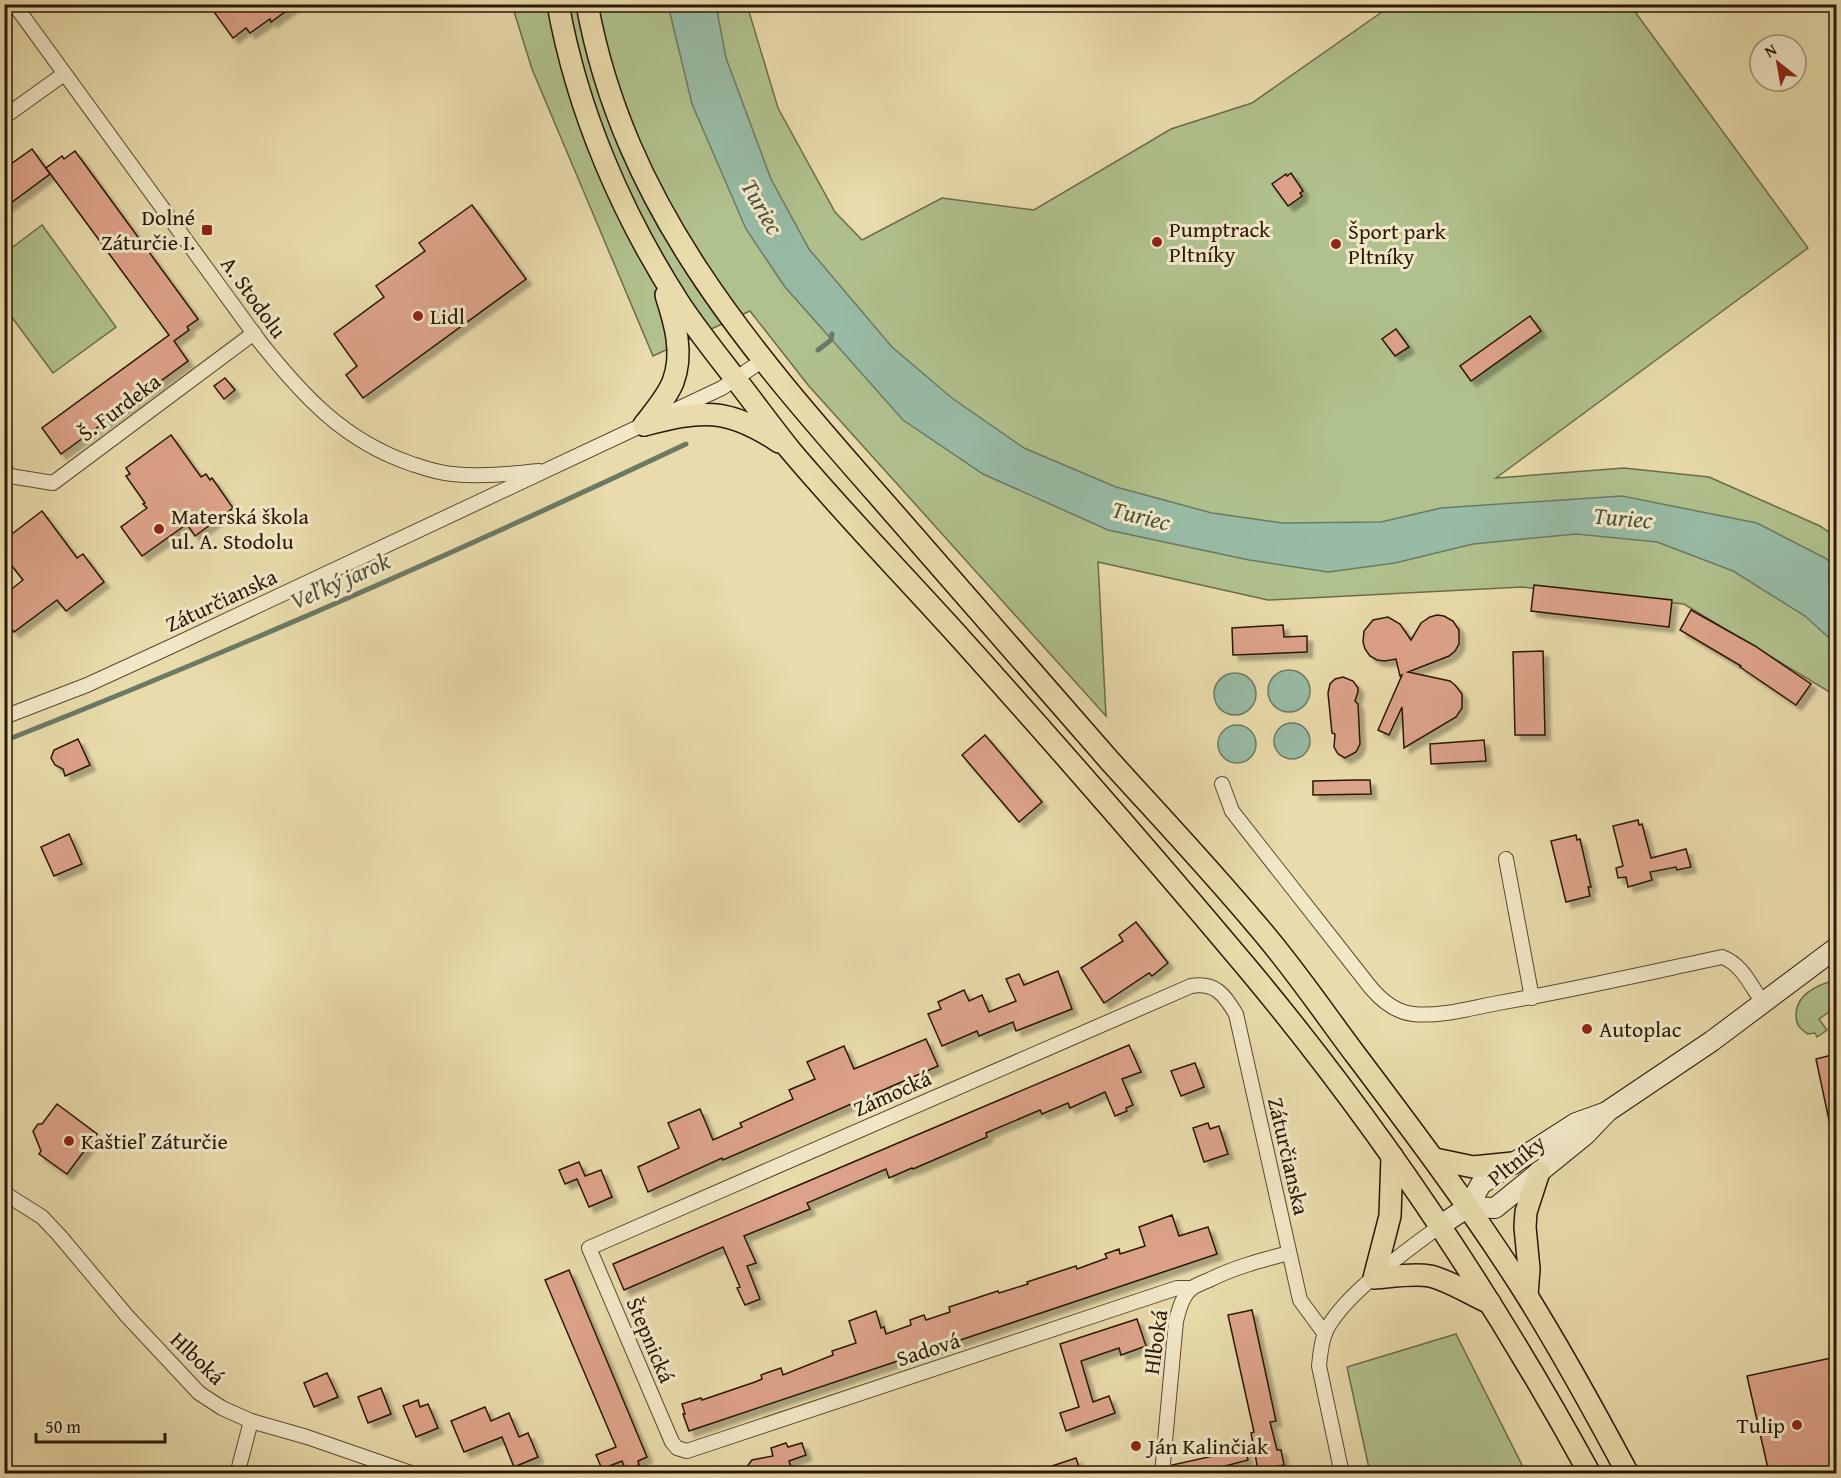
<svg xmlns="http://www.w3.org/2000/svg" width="1841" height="1478" font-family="'Gentium Book Plus',serif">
	<defs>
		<filter id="shadow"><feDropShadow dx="5.5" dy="5.5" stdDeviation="1.5" flood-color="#0004"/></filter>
	</defs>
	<rect width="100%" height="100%" fill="#e9dbab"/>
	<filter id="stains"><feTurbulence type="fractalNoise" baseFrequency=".00333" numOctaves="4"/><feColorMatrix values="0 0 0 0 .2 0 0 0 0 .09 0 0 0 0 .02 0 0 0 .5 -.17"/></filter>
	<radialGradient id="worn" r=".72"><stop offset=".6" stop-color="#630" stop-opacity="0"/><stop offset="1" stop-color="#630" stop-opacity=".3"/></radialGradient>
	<g fill="#b0c18d" stroke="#6d6c49" stroke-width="1.5">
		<polygon points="512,5 747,5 778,108 835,212 862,240 942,198 1034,210 1171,129 1252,103 1392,5 1630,5 1808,248 1496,478 1624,468 1709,477 1820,526 1836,537 1836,696 1684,604 1522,587 1268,600 1098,562 1106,716 808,385 750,311 653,356 532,69"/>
		<polygon points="42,225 116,327 53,373 5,308 5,253"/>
		<path d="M1836,980V1007L1819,1019L1827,1030L1817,1037L1815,1033L1808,1034C1800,1029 1796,1025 1796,1015C1796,994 1819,984 1836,980Z"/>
		<polygon points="1456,1334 1526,1473 1370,1473 1347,1367"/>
	</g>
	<g fill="#98bba5" stroke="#6c7a65" stroke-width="1.5">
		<polygon points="668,5 716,5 726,58 771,179 809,249 892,347 952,398 1024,448 1116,487 1212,513 1283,523 1381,522 1441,508 1622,496 1757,523 1825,558 1836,567 1836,644 1805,616 1733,571 1657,542 1576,534 1473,544 1395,563 1328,572 1249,560 1108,530 983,474 903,420 785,287 746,229 692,104"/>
		<circle cx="1289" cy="691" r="21"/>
		<circle cx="1235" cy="694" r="21"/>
		<circle cx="1292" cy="741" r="18"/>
		<circle cx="1237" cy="744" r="19"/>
	</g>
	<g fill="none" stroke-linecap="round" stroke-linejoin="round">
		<g stroke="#6c7a65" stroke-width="5">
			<polyline points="818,350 831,340 832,334"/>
			<path d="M4,741C235,650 462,550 686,444"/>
		</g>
	</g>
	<g fill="#dda38a" stroke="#2a1805" stroke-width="1.5" filter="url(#shadow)">
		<polygon points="224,4 296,4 271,22 270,19 250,33 246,28 233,38 214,12"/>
		<polygon points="32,149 50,174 4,208 4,169"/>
		<polygon points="75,151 198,319 187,327 189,330 174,341 188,361 61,454 42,428 169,335 46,168 62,156 64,159"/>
		<polygon points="1291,173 1303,191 1300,193 1302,196 1288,206 1272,184 1286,174 1287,176"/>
		<polygon points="472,205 526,279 363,398 346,375 357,366 334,334 384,297 376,286 425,251 419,243"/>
		<polygon points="1530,316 1541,331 1471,381 1460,366"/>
		<polygon points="1396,329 1409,347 1395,356 1382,339"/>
		<polygon points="225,378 235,390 224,399 214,386"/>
		<polygon points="171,435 201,477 206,474 210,480 212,478 233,508 195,536 187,524 142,556 121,527 147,508 143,504 145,503 126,476 130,474 126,468"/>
		<polygon points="42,511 77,558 83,554 104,582 66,611 57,600 14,632 4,620 4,595 23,580 4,556 4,540"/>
		<polygon points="1534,585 1672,600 1669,627 1531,611"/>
		<polygon points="1691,610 1755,646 1811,684 1796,705 1740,667 1741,666 1680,630"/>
		<polygon points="1437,615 1444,616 1453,621 1459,630 1459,644 1455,651 1449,656 1408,672 1450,681 1455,685 1462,694 1462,708 1456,717 1404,748 1402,707 1389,735 1378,730 1402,675 1400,676 1396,659 1385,661 1377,660 1370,656 1365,649 1363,642 1364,631 1373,620 1388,617 1400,624 1411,640 1421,623 1430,617"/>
		<polygon points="1283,625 1284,637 1307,636 1307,652 1233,655 1232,628"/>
		<polygon points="1543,651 1545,735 1515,735 1513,652"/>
		<polygon points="1343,677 1353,681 1358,688 1358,692 1355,701 1358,704 1360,744 1356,752 1345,758 1338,754 1334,747 1335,734 1332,733 1328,693 1330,684 1335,679"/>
		<polygon points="985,735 1042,802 1019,822 962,755"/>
		<polygon points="78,739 90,765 65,776 63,769 55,765 51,758 54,750"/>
		<polygon points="1484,740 1486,761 1431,764 1430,744"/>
		<polygon points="1355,780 1370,780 1371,794 1313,795 1313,781"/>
		<polygon points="1638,820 1639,825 1642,824 1651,858 1686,849 1691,867 1677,870 1676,867 1650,872 1652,880 1628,887 1626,877 1618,878 1616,868 1623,866 1613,826"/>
		<polygon points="69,834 82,864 54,876 41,847"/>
		<polygon points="1576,835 1577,840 1580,839 1591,887 1588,887 1590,896 1566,902 1551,841"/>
		<polygon points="1136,922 1168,963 1152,976 1149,973 1104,1003 1081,968 1123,941 1119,935"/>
		<polygon points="1058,971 1072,1009 1016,1031 1013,1022 979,1036 977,1031 942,1046 928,1014 941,1009 938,1002 964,990 969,1001 982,995 989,1012 1016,1001 1006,979 1019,974 1024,985"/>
		<polygon points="926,1039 938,1066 723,1160 722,1158 648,1192 638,1167 679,1148 668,1123 700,1109 713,1140 742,1127 740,1123 793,1099 789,1090 815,1079 807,1062 844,1046 854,1069"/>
		<polygon points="1129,1045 1141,1072 1122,1079 1133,1105 1126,1108 1127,1111 1115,1116 1105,1092 1070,1108 1068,1103 1042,1114 1040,1110 986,1133 987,1137 913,1169 912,1168 889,1178 886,1169 807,1203 810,1209 744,1236 756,1263 747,1266 760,1299 745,1305 737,1288 740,1287 723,1247 624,1290 613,1264"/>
		<polygon points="1836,1054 1836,1124 1830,1125 1816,1059"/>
		<polygon points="1195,1063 1204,1087 1181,1096 1171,1071"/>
		<polygon points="57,1104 97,1134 67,1174 39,1154 41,1151 33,1131 38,1124 42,1124"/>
		<polygon points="1208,1123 1210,1129 1219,1126 1228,1154 1204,1162 1193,1128"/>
		<polygon points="579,1162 585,1176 601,1170 612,1197 589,1207 577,1179 565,1184 559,1170"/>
		<polygon points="1172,1215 1179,1236 1208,1227 1217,1254 689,1431 683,1414 685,1414 682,1404 701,1398 702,1400 755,1382 762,1379 761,1375 769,1372 781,1368 783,1375 833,1355 832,1351 856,1343 849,1321 876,1311 881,1328 884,1327 886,1334 911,1325 910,1320 924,1315 926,1320 950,1312 949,1307 998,1291 999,1293 1028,1284 1027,1282 1076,1266 1077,1269 1107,1258 1105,1254 1119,1249 1120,1254 1145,1246 1139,1227"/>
		<polygon points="569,1270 647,1457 638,1461 639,1465 626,1471 622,1461 602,1469 596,1455 616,1447 545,1280"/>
		<polygon points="1252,1310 1276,1421 1270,1422 1277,1450 1281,1450 1284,1465 1258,1470 1251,1433 1254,1432 1228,1315"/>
		<polygon points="1137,1319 1146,1346 1121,1355 1119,1348 1081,1361 1093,1402 1109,1396 1115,1413 1066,1431 1060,1413 1079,1407 1060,1344"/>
		<polygon points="1836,1357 1836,1473 1769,1473 1747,1376"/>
		<polygon points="327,1373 338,1397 314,1407 304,1383"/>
		<polygon points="381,1388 391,1414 368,1423 358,1397"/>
		<polygon points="418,1400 420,1407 428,1404 438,1428 416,1437 403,1406"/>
		<polygon points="485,1407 491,1421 509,1413 519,1437 528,1433 538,1457 514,1467 502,1437 464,1452 451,1421"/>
		<polygon points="786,1443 788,1447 802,1443 806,1455 789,1461 793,1473 742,1473 752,1460 773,1456 771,1448"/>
		<polygon points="1245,1449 1248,1460 1225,1466 1227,1473 1212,1473 1211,1469 1193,1473 1171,1473 1172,1465"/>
		<polygon points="1076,1458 1081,1473 1037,1473 1037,1471"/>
	</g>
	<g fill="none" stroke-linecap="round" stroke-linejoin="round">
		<g stroke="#5a492e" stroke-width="16">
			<g id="street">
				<path d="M14,4L260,342C303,396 344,441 412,464C424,468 438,473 452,474C481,477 510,474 539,471"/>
				<polyline points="4,117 64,74"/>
				<polyline points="669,413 722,388 763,360"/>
				<polyline points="4,468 10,476 53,483 254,333"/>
				<polyline points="4,717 87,685 172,646 649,422"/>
				<path d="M1222,784L1232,811L1371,988C1382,1001 1395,1012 1413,1014C1441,1017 1471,1008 1498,1003C1573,990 1647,973 1722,957C1742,964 1751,986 1763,1003"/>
				<polyline points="1506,859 1532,998"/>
				<polyline points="4,1193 42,1217 59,1235 127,1316 199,1393 222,1408 251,1421 307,1437 414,1474"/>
				<path d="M1192,1288H1177L687,1451L677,1448L672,1442L589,1248L1191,986C1215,982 1224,994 1236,1014L1300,1300L1325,1334"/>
				<polyline points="239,1474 239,1467 251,1421"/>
				<path d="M1162,1474L1176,1321C1179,1310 1182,1296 1192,1288C1197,1285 1204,1282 1209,1280C1235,1267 1262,1260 1289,1253"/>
				<path d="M1342,1474L1319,1366C1320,1355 1321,1344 1325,1333C1342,1295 1407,1251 1441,1225"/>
			</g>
		</g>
		<g stroke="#2a1805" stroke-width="22">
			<g id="secondary">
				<polyline points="1468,1207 1495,1208 1585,1135 1608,1111 1712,1041 1836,948"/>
				<polyline points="1441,1225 1468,1207 1481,1184 1576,1123 1604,1113"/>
			</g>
		</g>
		<g stroke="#2a1805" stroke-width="24">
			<g id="primary">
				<path d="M558,4C577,111 622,215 681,306C700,334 721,360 741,386C758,408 774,430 791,451C846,516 905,577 962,640C1059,748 1155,858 1249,970C1379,1126 1492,1295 1590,1474"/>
				<path d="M587,4C627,223 771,372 911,533C977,609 1043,685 1109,760C1158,814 1208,867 1255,923C1291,964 1322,1010 1355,1054C1413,1131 1472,1209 1524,1291C1561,1350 1595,1412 1628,1474"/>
				<path d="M644,425C654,412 667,397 673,382C684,353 675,323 666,295"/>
				<path d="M644,425C702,410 727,407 779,442"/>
				<path d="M1392,1156L1390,1216L1374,1278C1392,1277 1412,1273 1430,1276C1451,1281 1471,1295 1490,1303"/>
				<polyline points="1435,1159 1473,1167 1513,1163"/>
				<polyline points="1527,1295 1529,1269 1525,1227 1526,1212 1539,1172"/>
			</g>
		</g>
		<use href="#street" stroke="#f1e8c8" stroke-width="14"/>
		<use href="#secondary" stroke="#f1e8c8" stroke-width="20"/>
		<use href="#primary" stroke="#e9dbab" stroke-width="21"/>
	</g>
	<g fill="#8f2418" stroke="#f1e8c8" stroke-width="2">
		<rect x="201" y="224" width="12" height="12" rx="3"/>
		<circle cx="1157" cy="242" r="6"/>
		<circle cx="1336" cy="244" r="6"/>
		<circle cx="418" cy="316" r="6"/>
		<circle cx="159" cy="529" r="6"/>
		<circle cx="1587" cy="1029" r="6"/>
		<circle cx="69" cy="1141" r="6"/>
		<circle cx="1797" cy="1425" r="6"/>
		<circle cx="1136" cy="1446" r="6"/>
	</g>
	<g text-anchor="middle" stroke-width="6" stroke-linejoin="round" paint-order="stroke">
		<g font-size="22" fill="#2a1805" stroke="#f1e8c8" text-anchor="start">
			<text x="195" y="225" text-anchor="end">Dolné<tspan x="195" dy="25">Záturčie I.</tspan></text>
			<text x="1169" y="237">Pumptrack<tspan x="1169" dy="25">Pltníky</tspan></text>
			<text x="1348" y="239">Šport park<tspan x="1348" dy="25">Pltníky</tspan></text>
			<text x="430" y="324">Lidl</text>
			<text x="171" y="524">Materská škola<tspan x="171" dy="25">ul. A. Stodolu</tspan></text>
			<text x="1599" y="1037">Autoplac</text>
			<text x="81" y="1149">Kaštieľ Záturčie</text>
			<text x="1785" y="1433" text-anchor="end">Tulip</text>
			<text x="1148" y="1454">Ján Kalinčiak</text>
		</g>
		<g font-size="22" fill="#2a1805" stroke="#f1e8c8">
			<text transform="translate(254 297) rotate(54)" y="8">A. Stodolu</text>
			<text transform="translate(119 407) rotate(-37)" y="8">Š. Furdeka</text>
			<text transform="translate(221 600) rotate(-25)" y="8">Záturčianska</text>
			<text transform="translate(892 1093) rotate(-24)" y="8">Zámocká</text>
			<text transform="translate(1289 1156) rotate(77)" y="8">Záturčianska</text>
			<text transform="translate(1516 1160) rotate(-39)" y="8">Pltníky</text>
			<text transform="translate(651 1340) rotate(67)" y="8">Štepnická</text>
			<text transform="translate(1155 1342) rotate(-82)" y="8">Hlboká</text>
			<text transform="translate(928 1349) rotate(-18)" y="8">Sadová</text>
			<text transform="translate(198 1358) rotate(44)" y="8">Hlboká</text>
		</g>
		<g font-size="24" font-style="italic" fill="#50513d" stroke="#f1e8c8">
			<text transform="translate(762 207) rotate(60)" y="8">Turiec</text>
			<text transform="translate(1141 516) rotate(14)" y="8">Turiec</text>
			<text transform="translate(1623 518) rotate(5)" y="8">Turiec</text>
			<text transform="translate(340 581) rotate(-24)" y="8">Veľký jarok</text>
		</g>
	</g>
	<rect width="1841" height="1478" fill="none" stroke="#e9dbab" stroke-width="24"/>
	<rect x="6" y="6" width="1829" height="1466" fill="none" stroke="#2a1805" stroke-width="3"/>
	<rect x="12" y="12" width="1817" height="1454" fill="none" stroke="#2a1805" stroke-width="1.5"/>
	<g transform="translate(1778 63) rotate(329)"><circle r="28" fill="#f1e8c8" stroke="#a1957a" stroke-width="1.5"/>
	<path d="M0-4.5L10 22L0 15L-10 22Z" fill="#8f2418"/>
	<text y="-9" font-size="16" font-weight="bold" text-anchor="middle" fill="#2a1805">N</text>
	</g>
	<path d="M36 1433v9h129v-9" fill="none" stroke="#2a1805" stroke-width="3"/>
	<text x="45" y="1433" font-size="18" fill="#2a1805" stroke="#f1e8c8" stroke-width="4.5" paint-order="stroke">50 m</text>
	<rect width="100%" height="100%" filter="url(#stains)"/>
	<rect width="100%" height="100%" fill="url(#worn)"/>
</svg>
